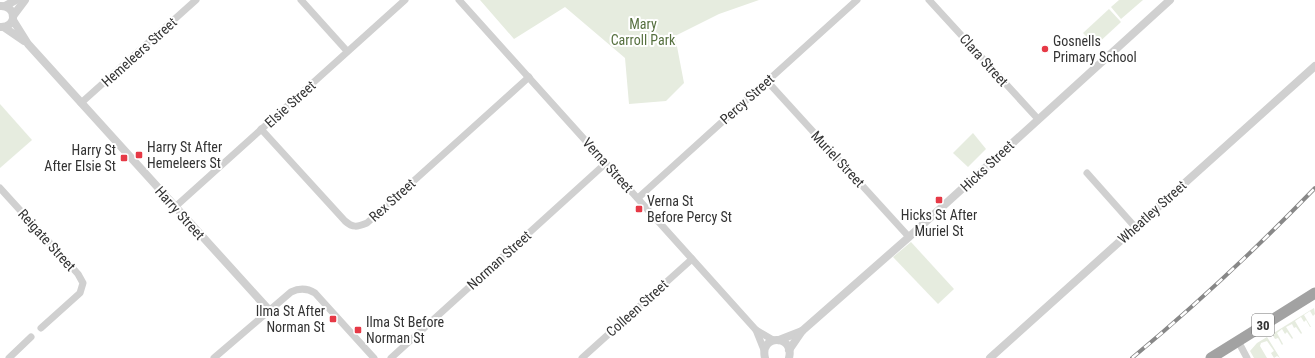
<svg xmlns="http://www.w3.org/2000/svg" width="1315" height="358" font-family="'Roboto Condensed',sans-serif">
	<rect width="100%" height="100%" fill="#fff"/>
	<g fill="#e6ecdf">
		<polygon points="480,0 759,0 719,14 675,36 684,83 666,101 629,104 625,58 565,7 514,39"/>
		<polygon points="1119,0 1143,0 1121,19 1111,7"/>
		<polygon points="1109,9 1121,22 1095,46 1083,33"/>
		<polygon points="0,104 32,140 0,168"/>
		<polygon points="973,133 986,149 968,167 953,153"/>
		<polygon points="911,242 954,289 938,304 893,257"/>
		<polygon points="1314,308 1315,314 1313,316 1310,311 1304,315 1311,327 1310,327 1306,320 1304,322 1301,317 1295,321 1302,333 1301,334 1296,327 1294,328 1292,324 1286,327 1293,338 1292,339 1287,332 1285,334 1282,329 1277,333 1283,344 1282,345 1278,338 1275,339 1272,334"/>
		<polygon points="1267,337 1280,358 1277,356 1274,358 1271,353 1274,351 1267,341 1261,343 1260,346 1267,358 1254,358 1250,351 1257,343"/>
	</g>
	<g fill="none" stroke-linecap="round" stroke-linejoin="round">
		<g stroke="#d0d0d0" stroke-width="7">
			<polyline points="301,0 347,51"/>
			<polyline points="459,0 756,330 773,340"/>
			<polyline points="929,0 1038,119"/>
			<polyline points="767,81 909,237"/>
			<polyline points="81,103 196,0"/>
			<path d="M261,129L345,221C353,228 357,227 367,223L529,77"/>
			<polyline points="1087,173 1135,227"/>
			<polyline points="0,188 78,274 83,283 80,293 41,328"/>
			<polyline points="638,198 857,0"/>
			<polyline points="175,207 405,0"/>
			<polyline points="756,330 764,350"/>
			<polyline points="1238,341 1247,358"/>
			<polyline points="9,358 31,337"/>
			<path d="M214,358L291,292C299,288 307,288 315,293L374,358"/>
			<polyline points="391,358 606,163"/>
			<polyline points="582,358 692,259"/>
		</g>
		<g stroke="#d0d0d0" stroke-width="8">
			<path d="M0,6C17,5 18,28 0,27"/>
			<polyline points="5,6 16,0"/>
			<polyline points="13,16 25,0"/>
			<polyline points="13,20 28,44 269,310"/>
			<polyline points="5,28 24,41"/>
			<polyline points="779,340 802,331"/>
			<polyline points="789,350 802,331 909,237 1170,0"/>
			<path d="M765,358C759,334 795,334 789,358"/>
			<polyline points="990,358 1315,66"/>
		</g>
		<polyline stroke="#a2a2a2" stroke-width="11" points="1211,358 1315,293"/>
		<g stroke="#888" stroke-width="4">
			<path id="rail" d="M1132,358C1196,305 1257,248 1315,188"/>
		</g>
		<use href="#rail" stroke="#fff" stroke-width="2.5" stroke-dasharray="8" stroke-linecap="butt"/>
	</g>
	<g fill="#e63946" stroke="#fff" stroke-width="1.5">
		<circle cx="1045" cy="49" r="4"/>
		<rect x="135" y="151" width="8" height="8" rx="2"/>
		<rect x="120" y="154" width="8" height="8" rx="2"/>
		<rect x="935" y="196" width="8" height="8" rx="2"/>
		<rect x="635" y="205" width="8" height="8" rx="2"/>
		<rect x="329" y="315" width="8" height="8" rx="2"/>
		<rect x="354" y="326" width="8" height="8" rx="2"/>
	</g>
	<g text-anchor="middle" stroke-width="4" stroke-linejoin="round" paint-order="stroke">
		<rect fill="#fff" stroke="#707070" stroke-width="1" x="1252" y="314" width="22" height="22" rx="3"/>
		<g font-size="13" font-weight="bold" fill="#333">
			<text x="1263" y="330">30</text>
		</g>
		<g font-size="14" fill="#56703f" stroke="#fff">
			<text x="643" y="29">Mary<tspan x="643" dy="16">Carroll Park</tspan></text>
		</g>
		<g font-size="14" fill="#333" stroke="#fff" text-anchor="start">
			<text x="1053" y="46">Gosnells<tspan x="1053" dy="16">Primary School</tspan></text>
			<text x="147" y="152">Harry St After<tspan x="147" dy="16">Hemeleers St</tspan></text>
			<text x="116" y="155" text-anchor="end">Harry St<tspan x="116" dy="16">After Elsie St</tspan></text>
			<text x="647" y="206">Verna St<tspan x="647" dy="16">Before Percy St</tspan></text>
			<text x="939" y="220" text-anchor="middle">Hicks St After<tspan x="939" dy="16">Muriel St</tspan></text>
			<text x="325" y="316" text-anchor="end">Ilma St After<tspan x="325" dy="16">Norman St</tspan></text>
			<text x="366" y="327">Ilma St Before<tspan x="366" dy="16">Norman St</tspan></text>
		</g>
		<g font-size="14" fill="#333" stroke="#fff">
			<text transform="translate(139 52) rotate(-42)" y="5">Hemeleers Street</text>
			<text transform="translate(984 60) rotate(48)" y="5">Clara Street</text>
			<text transform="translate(747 99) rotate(-42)" y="5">Percy Street</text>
			<text transform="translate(290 104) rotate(-42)" y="5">Elsie Street</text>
			<text transform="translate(838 159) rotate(47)" y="5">Muriel Street</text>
			<text transform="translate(608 165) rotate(48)" y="5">Verna Street</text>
			<text transform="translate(987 166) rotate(-43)" y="5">Hicks Street</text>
			<text transform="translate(392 200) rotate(-42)" y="5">Rex Street</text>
			<text transform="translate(1152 212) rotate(-42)" y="5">Wheatley Street</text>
			<text transform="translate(180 213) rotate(48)" y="5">Harry Street</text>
			<text transform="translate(47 240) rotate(48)" y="5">Reigate Street</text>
			<text transform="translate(499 260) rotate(-42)" y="5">Norman Street</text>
			<text transform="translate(637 308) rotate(-42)" y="5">Colleen Street</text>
		</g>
	</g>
</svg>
